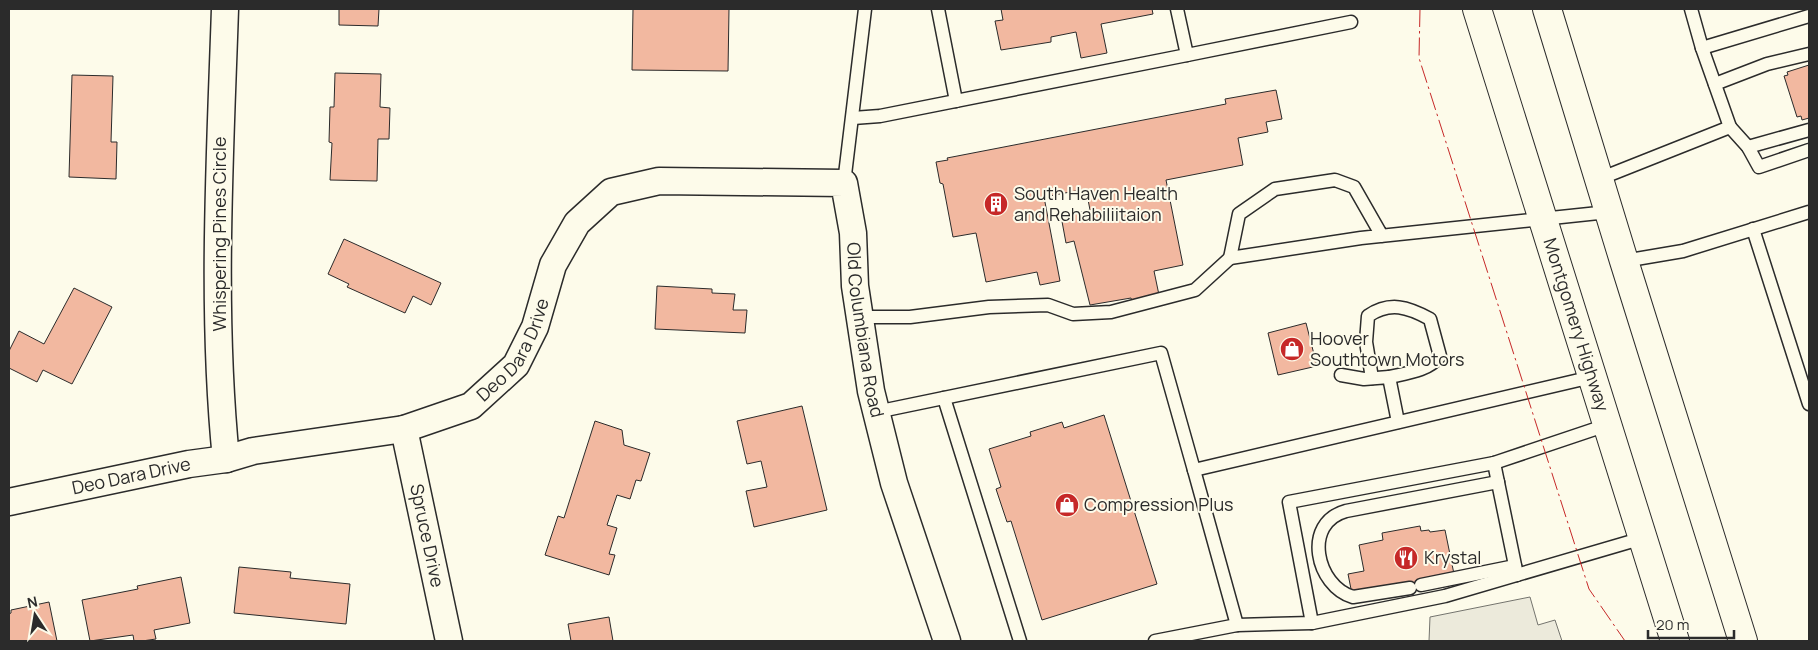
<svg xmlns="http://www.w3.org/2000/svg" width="1818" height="650" font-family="Manrope,sans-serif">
	<rect width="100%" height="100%" fill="#fdfbea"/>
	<polygon fill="#eceadb" stroke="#74746e" points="1530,597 1538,625 1555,620 1562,641 1429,641 1430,617"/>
	<g fill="#f2b8a0" stroke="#2b2b2b">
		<polygon points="339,9 379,9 378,26 339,25"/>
		<polygon points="633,9 729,9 728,71 632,70"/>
		<polygon points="1001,9 1152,9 1153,14 1101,24 1107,53 1081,58 1076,32 1051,37 1051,42 1001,50 995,21 1003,20"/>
		<polygon points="1809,65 1809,118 1802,120 1801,116 1797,117 1784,76 1788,75 1787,72"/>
		<polygon points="335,73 381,74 380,107 390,108 389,139 378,139 377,181 330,180 332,143 329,142 330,107 334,107"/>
		<polygon points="72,75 113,76 111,142 117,142 116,179 69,177"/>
		<polygon points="1276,90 1282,119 1266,122 1268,132 1238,138 1243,165 1166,180 1183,265 1154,271 1159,295 1132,301 1131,298 1090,305 1074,241 1066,243 1061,216 1090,210 1086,189 1044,197 1060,281 1040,285 1037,272 986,282 976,233 953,237 943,184 940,183 936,162 948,160 947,158 1226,104 1225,99"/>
		<polygon points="344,239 441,283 431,305 413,296 405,313 347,287 349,284 328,274"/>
		<polygon points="657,286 712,289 712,293 735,294 733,310 747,310 745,333 655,329"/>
		<polygon points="74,288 112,307 72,384 43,370 37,382 9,368 9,351 19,331 44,344"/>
		<polygon points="1306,323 1317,366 1278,375 1268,333"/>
		<polygon points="802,406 827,510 754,527 746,491 767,487 761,461 747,464 737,421"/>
		<polygon points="1104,415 1157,584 1042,620 1011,521 1007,522 996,489 1001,487 989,449 1031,436 1030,432 1062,422 1064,428"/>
		<polygon points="595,421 622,430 624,445 650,453 641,481 636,480 630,499 617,495 607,525 617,528 609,554 615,555 609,575 545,555 558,516 564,518"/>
		<polygon points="1420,526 1421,531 1429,530 1430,532 1445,530 1454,574 1421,589 1352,594 1348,574 1364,571 1359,545 1383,540 1382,533"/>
		<polygon points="239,567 291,572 290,578 350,584 346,624 234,613"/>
		<polygon points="181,577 190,623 154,630 156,639 142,641 134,641 133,635 90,641 82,600 138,589 137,586"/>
		<polygon points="49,602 57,641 9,641 9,614 11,613 11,610"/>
		<polygon points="609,617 613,641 571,641 568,624"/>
	</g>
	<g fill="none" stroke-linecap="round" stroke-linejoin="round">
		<g stroke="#2b2b2b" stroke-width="15">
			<g id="lane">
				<polyline points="938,9 956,101"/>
				<polyline points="1177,9 1187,55 1351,22"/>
				<polyline points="1691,9 1702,48 1730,127"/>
				<polyline points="1702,48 1809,16"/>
				<polyline points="1715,84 1767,64 1809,54"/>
				<polyline points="853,118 880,116 1187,55"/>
				<polyline points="1748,147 1809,130"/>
				<polyline points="1599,179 1730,127 1748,147 1759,167 1809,150"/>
				<polyline points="844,183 865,9"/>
				<polyline points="1753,229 1809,404"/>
				<polyline points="1382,236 1354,187 1335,180 1275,189 1239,214 1230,258 1361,238 1608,212"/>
				<polyline points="1624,261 1683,251 1809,212"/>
				<polyline points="860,317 910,317 989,307 1048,305 1073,314 1111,312 1195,290 1230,258"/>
				<polyline points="1341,375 1364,379 1389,377 1398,422"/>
				<path d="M1372,378L1366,342L1368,316C1390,301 1408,307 1430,319L1440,356C1428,371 1407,373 1389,377"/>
				<polyline points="944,398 1020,641"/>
				<polyline points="876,412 1161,353 1194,470 1592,377"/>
				<polyline points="1494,463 1517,575"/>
				<polyline points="1194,470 1237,625"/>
				<polyline points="1421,585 1515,566"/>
				<path d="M1410,588L1353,597C1316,586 1302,523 1346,511L1498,482"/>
				<polyline points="1312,623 1289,502 1494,463 1607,425"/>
				<polyline points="1155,641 1237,625 1312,623 1445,596 1643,538"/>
			</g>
		</g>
		<g stroke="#2b2b2b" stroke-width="29">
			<g id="street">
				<path d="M225,9C220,158 211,310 226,459"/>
				<path id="s1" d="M404,429L449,641"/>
				<path id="s2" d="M9,502L189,464L226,459L253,451L404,429L471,406L516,365L535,327L553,265L577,223L611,192L659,181L844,183L853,233L855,286L871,391L894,483L947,641"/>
			</g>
		</g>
		<g stroke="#2b2b2b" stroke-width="30">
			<g id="primary">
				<path id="s3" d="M1477,9L1675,641"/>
				<polyline points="1547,9 1624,261 1743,641"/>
			</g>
		</g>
		<use href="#lane" stroke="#fdfbea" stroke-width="12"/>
		<use href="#street" stroke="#fdfbea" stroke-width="26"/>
		<use href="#primary" stroke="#fdfbea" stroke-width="28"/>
		<polyline stroke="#c62828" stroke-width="1" stroke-dasharray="18 4 2.5 4" stroke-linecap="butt" points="1420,9 1419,58 1589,589 1625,641"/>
	</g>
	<defs>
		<g id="building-disc" transform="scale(1.25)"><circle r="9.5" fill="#c62828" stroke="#fdfbea"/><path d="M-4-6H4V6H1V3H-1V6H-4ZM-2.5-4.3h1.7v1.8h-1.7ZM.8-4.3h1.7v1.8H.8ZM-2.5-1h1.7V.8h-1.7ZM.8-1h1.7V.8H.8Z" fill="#fff"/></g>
		<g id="shop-disc" transform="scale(1.25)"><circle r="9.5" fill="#c62828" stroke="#fdfbea"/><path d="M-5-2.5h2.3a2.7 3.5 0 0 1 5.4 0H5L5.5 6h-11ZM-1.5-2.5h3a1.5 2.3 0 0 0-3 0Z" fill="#fff"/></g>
		<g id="restaurant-disc" transform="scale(1.25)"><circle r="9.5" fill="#c62828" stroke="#fdfbea"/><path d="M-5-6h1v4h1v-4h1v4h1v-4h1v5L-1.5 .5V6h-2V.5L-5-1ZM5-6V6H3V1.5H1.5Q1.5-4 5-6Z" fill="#fff"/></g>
	</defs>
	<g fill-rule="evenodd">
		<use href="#building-disc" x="996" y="204"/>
		<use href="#shop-disc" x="1292" y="349"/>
		<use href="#shop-disc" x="1067" y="505"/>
		<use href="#restaurant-disc" x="1406" y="558"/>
	</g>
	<g text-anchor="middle" stroke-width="4" stroke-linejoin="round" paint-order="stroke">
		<g font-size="18" fill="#2b2b2b" stroke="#fdfbea" text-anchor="start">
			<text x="1014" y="200">South Haven Health<tspan x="1014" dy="21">and Rehabiliitaion</tspan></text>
			<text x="1310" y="345">Hoover<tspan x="1310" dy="21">Southtown Motors</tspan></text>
			<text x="1084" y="511">Compression Plus</text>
			<text x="1424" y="564">Krystal</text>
		</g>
		<g font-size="18" fill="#2b2b2b" stroke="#fdfbea">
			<text transform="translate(220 234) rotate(-90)" y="6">Whispering Pines Circle</text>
			<text dy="6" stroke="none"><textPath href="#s3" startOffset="331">Montgomery Highway</textPath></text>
			<text dy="6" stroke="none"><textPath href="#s2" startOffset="1118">Old Columbiana Road</textPath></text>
			<text dy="6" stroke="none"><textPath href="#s2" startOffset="545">Deo Dara Drive</textPath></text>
			<text dy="6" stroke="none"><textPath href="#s2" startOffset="125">Deo Dara Drive</textPath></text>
			<text dy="6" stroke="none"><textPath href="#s1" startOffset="109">Spruce Drive</textPath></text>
		</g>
	</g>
	<rect width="1818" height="650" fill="none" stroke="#2b2b2b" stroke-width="20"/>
	<g transform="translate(35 615) rotate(348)" stroke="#fdfbea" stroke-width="4" paint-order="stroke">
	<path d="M0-4L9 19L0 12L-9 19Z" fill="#2b2b2b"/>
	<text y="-8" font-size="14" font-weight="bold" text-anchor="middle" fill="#2b2b2b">N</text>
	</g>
	<path d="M1648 630v8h86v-8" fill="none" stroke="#2b2b2b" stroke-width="2.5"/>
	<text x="1656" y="630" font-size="15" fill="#2b2b2b" stroke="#fdfbea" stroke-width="4" paint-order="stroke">20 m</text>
</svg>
